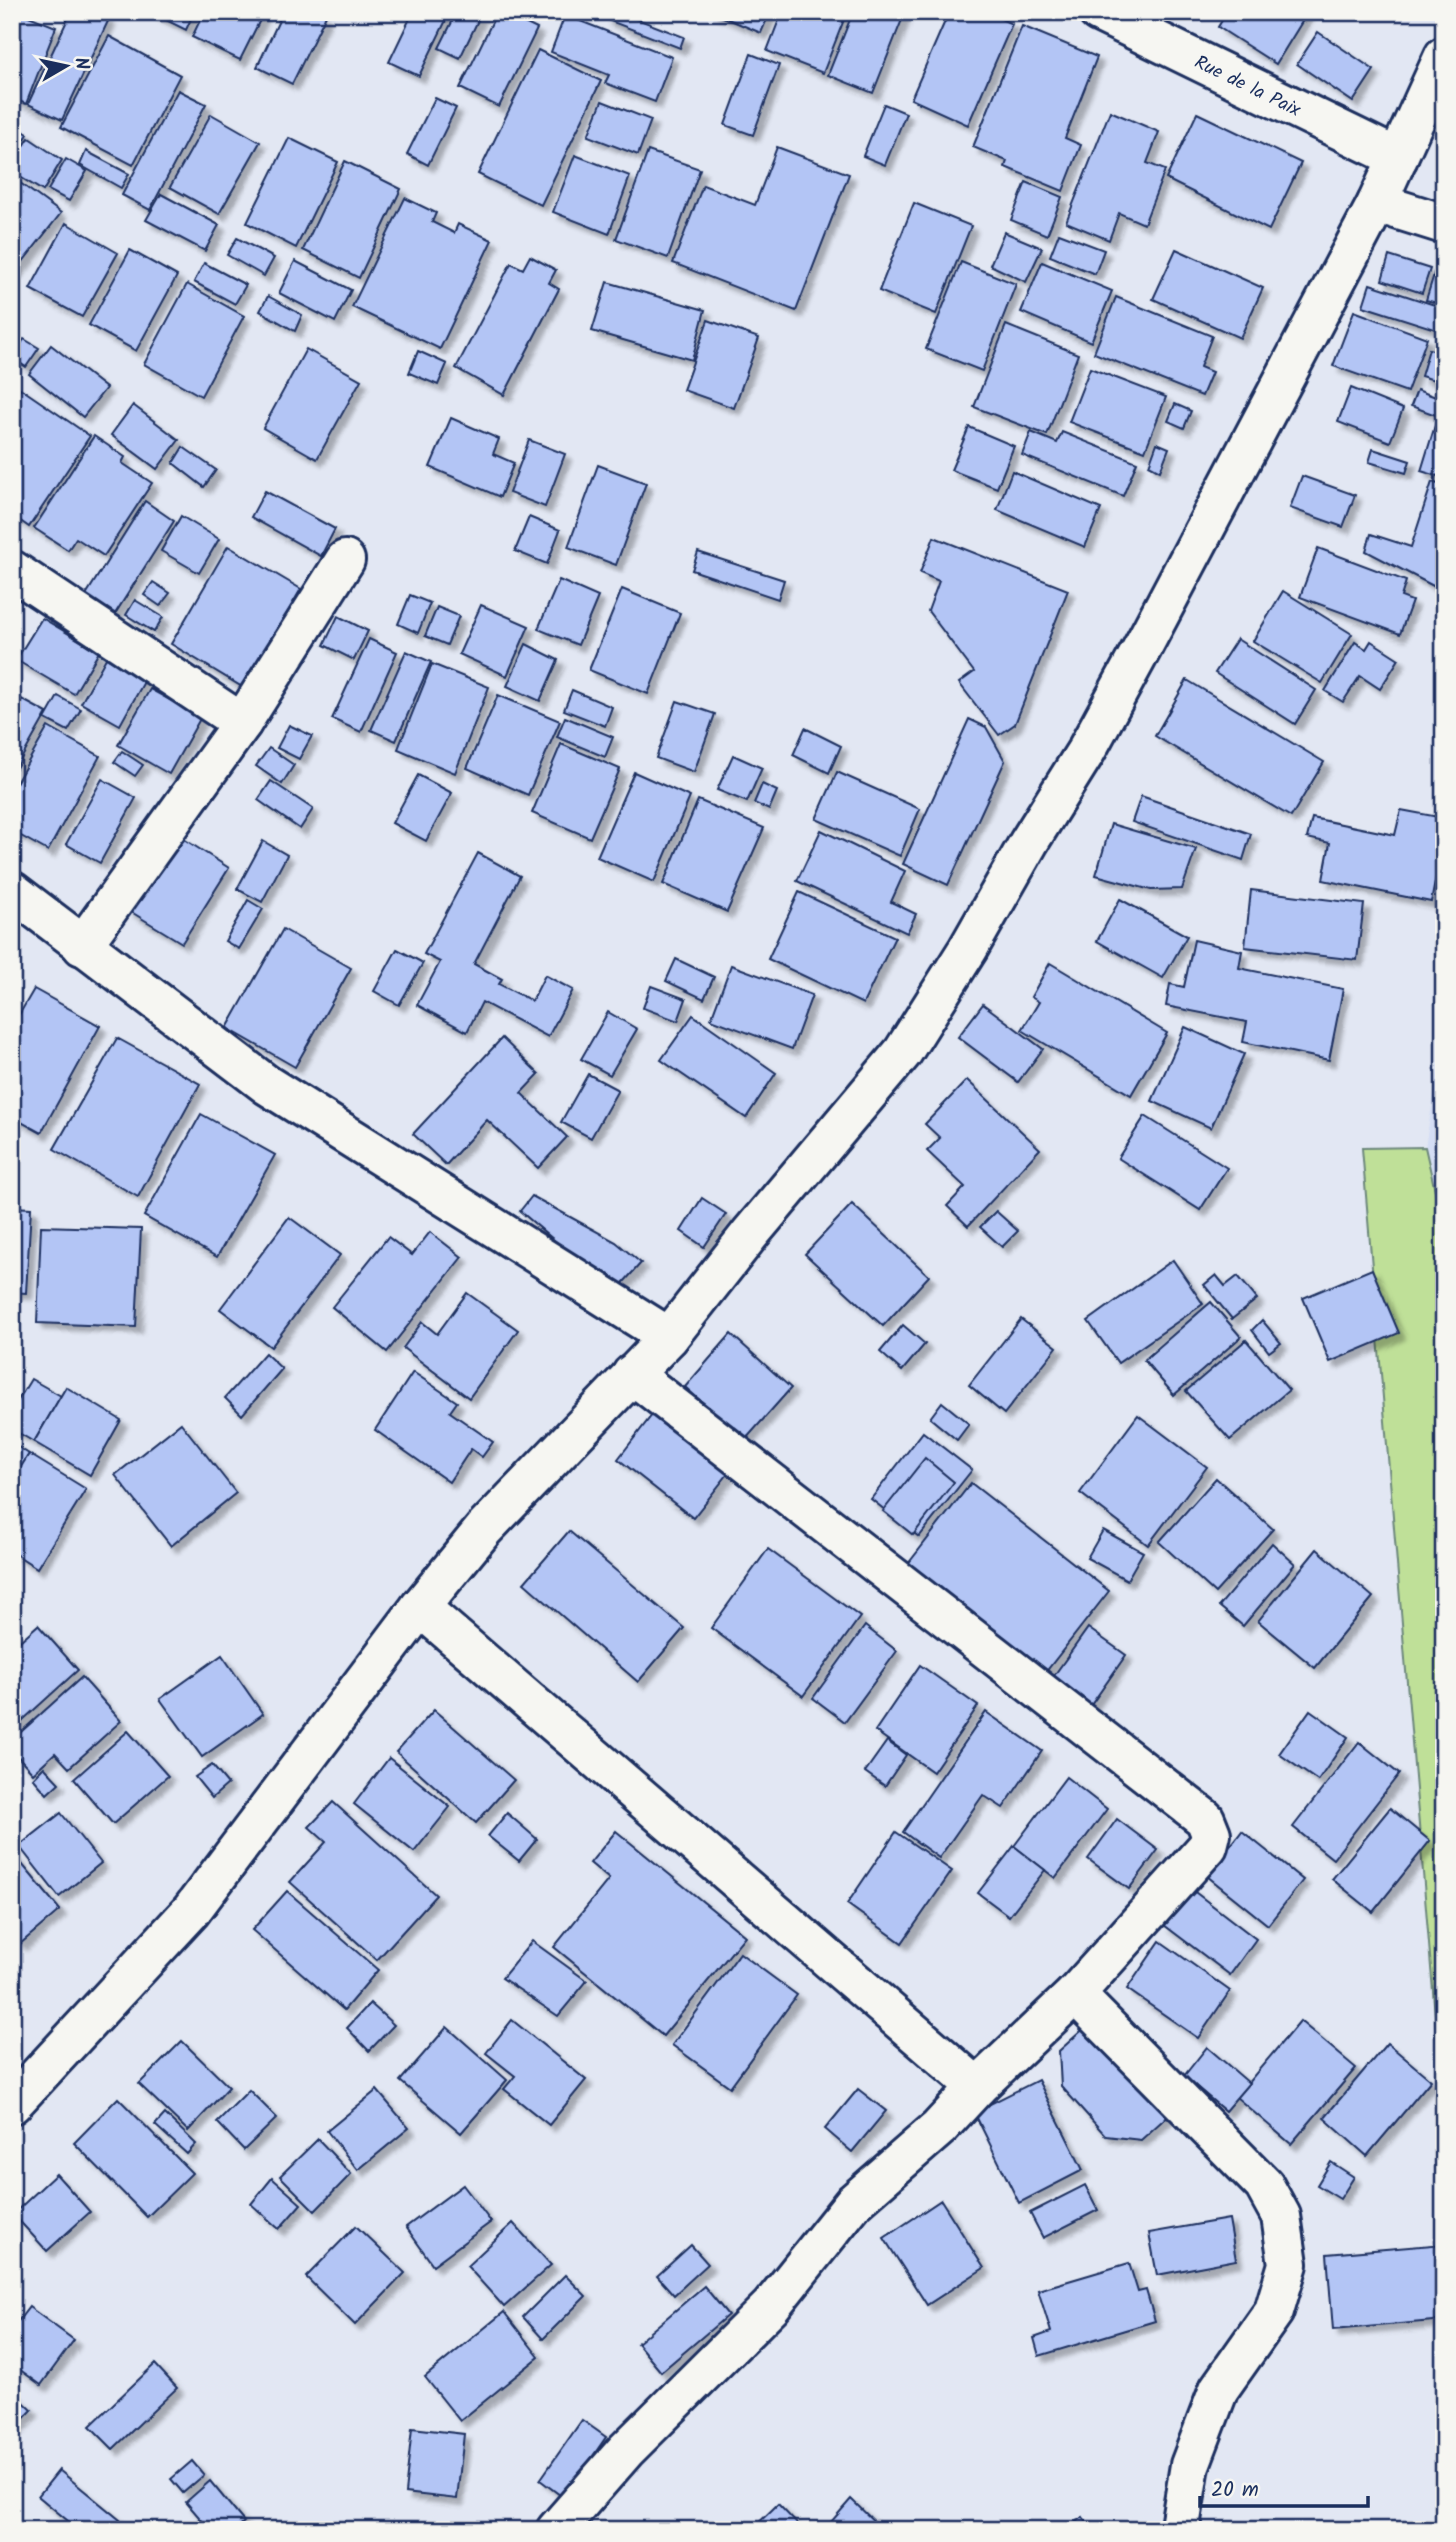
<svg xmlns="http://www.w3.org/2000/svg" width="1456" height="2542" font-family="Kalam,sans-serif">
	<defs>
		<filter id="shadow"><feDropShadow dx="6" dy="6" stdDeviation="2" flood-color="#0004"/></filter>
	</defs>
	<rect width="100%" height="100%" fill="#e2e7f3"/>
	<filter id="ink" filterUnits="userSpaceOnUse"><feTurbulence type="fractalNoise" baseFrequency=".0143" numOctaves="2"/><feDisplacementMap in="SourceGraphic" scale="14" xChannelSelector="R" yChannelSelector="G"/><feConvolveMatrix kernelMatrix="1 2 1 2 8 2 1 2 1" color-interpolation-filters="sRGB"/></filter>
	<g filter="url(#ink)">
		<polygon fill="#d4ddf4" points="1444,1036 1444,1230 1425,1147"/>
		<polygon fill="#bfe098" stroke="#6d887b" stroke-width="2" points="1425,1147 1444,1230 1444,2122 1362,1148"/>
		<g fill="#b3c5f5" stroke="#1b2f5e" stroke-width="2" filter="url(#shadow)">
			<polygon points="12,12 19,12 56,27 26,104 12,98"/>
			<polygon points="71,12 94,12 109,19 62,120 28,104"/>
			<polygon points="150,12 194,12 186,30"/>
			<polygon points="204,12 264,12 240,60 192,37"/>
			<polygon points="283,12 319,12 326,15 292,84 257,67"/>
			<polygon points="413,12 450,12 419,76 389,62"/>
			<polygon points="457,12 482,12 460,58 439,48"/>
			<polygon points="497,12 502,12 537,29 499,107 460,88"/>
			<polygon points="607,12 619,12 684,37 680,48 605,19"/>
			<polygon points="711,12 770,12 761,33"/>
			<polygon points="782,12 847,12 823,73 767,51"/>
			<polygon points="853,12 905,12 873,93 828,75"/>
			<polygon points="949,12 986,12 1012,24 968,125 911,99"/>
			<polygon points="1227,12 1308,12 1276,64 1218,27"/>
			<polygon points="565,15 672,57 655,102 605,83 609,75 551,52"/>
			<polygon points="1022,26 1097,57 1065,138 1081,145 1063,191 1005,167 1007,161 973,147"/>
			<polygon points="1318,32 1374,70 1353,102 1297,64"/>
			<polygon points="109,36 180,75 133,165 61,127"/>
			<polygon points="538,50 601,81 541,205 478,174"/>
			<polygon points="751,54 779,65 753,135 725,125"/>
			<polygon points="178,90 206,104 150,210 122,195"/>
			<polygon points="435,98 456,108 428,165 407,154"/>
			<polygon points="602,101 651,120 638,155 588,136"/>
			<polygon points="884,104 906,113 885,165 863,156"/>
			<polygon points="1110,111 1159,132 1147,163 1165,170 1144,224 1119,213 1109,240 1066,222"/>
			<polygon points="1197,113 1301,163 1269,230 1166,179"/>
			<polygon points="211,114 260,142 219,214 170,187"/>
			<polygon points="12,124 28,134 12,160"/>
			<polygon points="29,138 62,160 43,191 12,172 12,165"/>
			<polygon points="289,138 338,162 296,248 247,223"/>
			<polygon points="777,147 849,174 796,311 673,263 703,185 755,205"/>
			<polygon points="86,151 129,174 121,188 80,165"/>
			<polygon points="648,151 700,169 668,258 616,239"/>
			<polygon points="575,155 630,176 609,234 553,212"/>
			<polygon points="66,159 87,171 69,201 48,190"/>
			<polygon points="345,161 401,189 359,278 303,250"/>
			<polygon points="12,177 61,213 14,273 12,272"/>
			<polygon points="1026,182 1062,197 1047,235 1011,220"/>
			<polygon points="161,194 219,225 205,251 146,220"/>
			<polygon points="405,198 436,213 432,222 454,233 458,224 492,240 440,349 352,307"/>
			<polygon points="914,203 971,226 936,314 879,291"/>
			<polygon points="66,223 118,253 82,317 30,289"/>
			<polygon points="1004,232 1042,248 1026,282 990,265"/>
			<polygon points="1059,233 1104,250 1095,274 1050,256"/>
			<polygon points="237,238 274,258 264,276 227,255"/>
			<polygon points="1176,249 1263,288 1240,338 1153,299"/>
			<polygon points="130,250 177,276 136,351 89,325"/>
			<polygon points="530,256 556,270 549,283 559,289 504,395 456,368 511,263 523,269"/>
			<polygon points="1389,256 1430,269 1422,293 1382,280"/>
			<polygon points="295,261 351,290 335,322 279,293"/>
			<polygon points="961,262 1016,284 982,371 926,349"/>
			<polygon points="1042,262 1112,291 1091,342 1021,312"/>
			<polygon points="204,263 246,285 235,304 194,282"/>
			<polygon points="1436,268 1444,270 1444,305 1426,300"/>
			<polygon points="607,282 705,310 692,360 592,331"/>
			<polygon points="187,284 244,316 201,396 144,364"/>
			<polygon points="1370,284 1444,308 1444,332 1363,306"/>
			<polygon points="268,296 302,315 295,331 260,311"/>
			<polygon points="1116,297 1212,336 1200,367 1212,372 1202,396 1094,353"/>
			<polygon points="1354,311 1427,338 1407,392 1333,366"/>
			<polygon points="708,320 759,338 734,408 683,390"/>
			<polygon points="1006,325 1078,354 1047,435 974,407"/>
			<polygon points="24,339 39,348 26,367 12,358"/>
			<polygon points="51,345 106,388 83,417 29,374"/>
			<polygon points="306,349 361,380 317,459 263,428"/>
			<polygon points="1429,349 1444,353 1444,383 1421,376"/>
			<polygon points="418,351 447,364 438,385 409,373"/>
			<polygon points="1090,368 1166,397 1145,451 1069,422"/>
			<polygon points="20,388 90,436 29,527 12,515 12,400"/>
			<polygon points="1351,388 1403,409 1390,442 1338,422"/>
			<polygon points="1417,390 1444,400 1444,418 1411,406"/>
			<polygon points="1175,404 1191,411 1184,428 1168,421"/>
			<polygon points="133,405 179,440 157,469 111,435"/>
			<polygon points="451,418 499,439 493,454 514,463 500,497 430,467"/>
			<polygon points="1437,419 1444,421 1444,478 1421,471"/>
			<polygon points="969,427 1014,446 997,488 951,470"/>
			<polygon points="1031,432 1057,443 1062,432 1137,462 1123,496 1022,455"/>
			<polygon points="94,436 125,457 122,463 152,483 104,556 76,538 68,550 34,528"/>
			<polygon points="529,440 565,454 545,507 509,493"/>
			<polygon points="1157,443 1169,448 1160,471 1149,465"/>
			<polygon points="183,447 216,470 204,487 173,463"/>
			<polygon points="1373,449 1410,461 1406,473 1369,462"/>
			<polygon points="598,465 646,483 616,565 568,547"/>
			<polygon points="1012,471 1101,509 1085,547 997,510"/>
			<polygon points="1302,476 1355,495 1343,527 1290,508"/>
			<polygon points="1432,482 1444,486 1444,582 1442,581 1439,589 1366,551 1371,534 1411,547"/>
			<polygon points="265,491 335,529 321,556 251,517"/>
			<polygon points="145,501 174,521 113,617 84,598"/>
			<polygon points="181,516 219,539 199,573 161,551"/>
			<polygon points="529,517 560,530 547,564 515,551"/>
			<polygon points="934,537 1068,590 1015,724 999,735 959,683 974,672 928,611 939,581 920,573"/>
			<polygon points="228,546 301,589 244,688 171,644"/>
			<polygon points="1318,548 1406,581 1401,597 1412,601 1400,634 1300,597"/>
			<polygon points="698,552 784,580 778,599 692,570"/>
			<polygon points="559,580 598,597 578,645 538,629"/>
			<polygon points="153,582 170,593 160,606 144,595"/>
			<polygon points="622,589 680,613 648,694 589,670"/>
			<polygon points="1283,591 1352,634 1322,683 1253,641"/>
			<polygon points="410,595 430,603 418,633 398,624"/>
			<polygon points="135,600 163,617 154,632 126,615"/>
			<polygon points="481,605 529,626 507,676 459,654"/>
			<polygon points="437,607 459,616 447,645 425,636"/>
			<polygon points="338,616 368,631 354,660 324,645"/>
			<polygon points="42,618 99,652 74,694 16,660"/>
			<polygon points="369,639 397,652 361,732 332,719"/>
			<polygon points="1237,639 1316,690 1295,724 1215,673"/>
			<polygon points="1371,641 1399,659 1380,689 1360,676 1343,702 1325,691 1355,642 1366,649"/>
			<polygon points="526,644 558,660 540,701 507,686"/>
			<polygon points="406,651 431,662 396,741 371,730"/>
			<polygon points="106,658 145,680 120,725 81,703"/>
			<polygon points="432,664 489,687 455,773 398,749"/>
			<polygon points="1187,680 1324,762 1291,817 1155,736"/>
			<polygon points="150,689 201,717 169,774 118,745"/>
			<polygon points="572,690 612,707 605,726 564,710"/>
			<polygon points="12,694 47,713 12,775"/>
			<polygon points="498,695 560,721 528,795 467,768"/>
			<polygon points="58,696 81,709 68,731 45,719"/>
			<polygon points="677,701 715,714 694,772 656,758"/>
			<polygon points="565,717 613,737 605,757 557,737"/>
			<polygon points="969,719 986,727 1005,761 948,885 903,864"/>
			<polygon points="289,725 312,736 299,759 277,748"/>
			<polygon points="48,727 100,756 48,851 12,831 12,790"/>
			<polygon points="805,728 841,746 829,773 793,755"/>
			<polygon points="561,744 620,769 590,838 532,813"/>
			<polygon points="269,748 294,765 282,784 256,766"/>
			<polygon points="122,751 143,765 135,776 114,762"/>
			<polygon points="733,755 762,768 747,802 717,790"/>
			<polygon points="634,772 690,797 654,882 597,857"/>
			<polygon points="837,772 920,809 900,856 816,819"/>
			<polygon points="418,775 452,793 426,841 392,823"/>
			<polygon points="102,779 136,798 100,863 66,844"/>
			<polygon points="271,781 313,809 300,829 258,800"/>
			<polygon points="762,784 777,791 769,810 754,803"/>
			<polygon points="1141,796 1251,834 1243,860 1132,822"/>
			<polygon points="698,800 764,828 727,912 663,884"/>
			<polygon points="1401,810 1444,818 1444,838 1431,902 1323,880 1330,843 1307,838 1312,818 1395,835"/>
			<polygon points="1111,824 1196,849 1182,889 1151,890 1096,875"/>
			<polygon points="821,830 905,871 891,902 916,914 907,933 797,881"/>
			<polygon points="176,834 229,868 182,943 128,910"/>
			<polygon points="263,841 287,855 262,902 237,889"/>
			<polygon points="478,853 520,876 474,964 502,979 499,984 532,1001 545,975 573,990 548,1037 482,1002 467,1032 417,1005 440,962 424,954"/>
			<polygon points="1251,890 1364,904 1357,960 1245,947"/>
			<polygon points="799,892 895,937 863,1004 768,959"/>
			<polygon points="1120,899 1187,936 1163,978 1097,941"/>
			<polygon points="248,900 263,909 239,949 225,941"/>
			<polygon points="283,929 351,968 295,1067 227,1028"/>
			<polygon points="1194,940 1242,951 1239,968 1343,989 1329,1060 1243,1042 1247,1022 1166,1006 1170,984 1184,987"/>
			<polygon points="397,949 423,963 399,1005 374,991"/>
			<polygon points="676,959 714,977 704,999 666,981"/>
			<polygon points="1050,963 1167,1033 1131,1095 1022,1030 1039,1002 1031,997"/>
			<polygon points="731,965 812,995 792,1049 711,1019"/>
			<polygon points="651,986 686,999 678,1021 643,1008"/>
			<polygon points="34,989 100,1026 41,1133 12,1117 12,1027"/>
			<polygon points="983,1004 1043,1049 1018,1082 958,1037"/>
			<polygon points="608,1012 637,1029 610,1075 581,1059"/>
			<polygon points="693,1015 776,1073 746,1118 661,1060"/>
			<polygon points="1185,1027 1244,1054 1211,1128 1152,1101"/>
			<polygon points="117,1038 200,1084 138,1197 54,1149"/>
			<polygon points="502,1038 539,1074 521,1093 567,1137 538,1168 487,1120 446,1165 413,1134"/>
			<polygon points="588,1074 618,1090 591,1138 561,1122"/>
			<polygon points="967,1080 1040,1149 968,1226 947,1206 965,1187 927,1151 940,1138 925,1124"/>
			<polygon points="201,1114 275,1155 217,1257 144,1216"/>
			<polygon points="1145,1116 1227,1168 1200,1210 1118,1158"/>
			<polygon points="532,1196 616,1242 641,1263 615,1292 520,1211"/>
			<polygon points="702,1198 726,1214 704,1247 681,1231"/>
			<polygon points="852,1204 929,1276 883,1326 805,1254"/>
			<polygon points="12,1207 31,1208 26,1293 12,1292"/>
			<polygon points="996,1211 1018,1231 1002,1247 980,1227"/>
			<polygon points="289,1217 340,1255 271,1347 220,1309"/>
			<polygon points="41,1226 141,1229 136,1327 37,1323"/>
			<polygon points="430,1232 462,1257 387,1352 332,1307 388,1237 412,1255"/>
			<polygon points="1173,1260 1203,1304 1118,1363 1088,1321"/>
			<polygon points="1372,1269 1399,1333 1330,1362 1303,1298"/>
			<polygon points="1216,1275 1225,1286 1238,1276 1257,1299 1232,1319 1204,1285"/>
			<polygon points="467,1293 518,1330 469,1398 403,1348 422,1322 437,1334"/>
			<polygon points="1211,1302 1241,1337 1174,1395 1144,1360"/>
			<polygon points="1021,1319 1057,1347 1004,1414 969,1385"/>
			<polygon points="1262,1320 1281,1343 1269,1352 1252,1330"/>
			<polygon points="903,1325 925,1344 902,1371 880,1352"/>
			<polygon points="731,1334 791,1388 745,1440 685,1387"/>
			<polygon points="1246,1340 1289,1390 1230,1440 1186,1391"/>
			<polygon points="265,1353 282,1369 242,1415 225,1398"/>
			<polygon points="413,1372 457,1402 450,1412 493,1442 482,1457 471,1449 449,1482 375,1430"/>
			<polygon points="31,1379 61,1396 34,1442 12,1429 12,1410"/>
			<polygon points="66,1387 121,1420 90,1475 34,1442"/>
			<polygon points="942,1402 969,1424 957,1440 930,1418"/>
			<polygon points="659,1406 735,1465 693,1518 618,1459"/>
			<polygon points="1138,1415 1207,1467 1148,1545 1080,1493"/>
			<polygon points="181,1423 236,1493 171,1546 115,1475"/>
			<polygon points="923,1432 972,1470 919,1537 871,1499"/>
			<polygon points="12,1443 29,1454 12,1481"/>
			<polygon points="29,1454 86,1489 37,1568 12,1552 12,1481"/>
			<polygon points="925,1458 954,1482 913,1535 883,1511"/>
			<polygon points="1216,1478 1273,1529 1215,1593 1159,1542"/>
			<polygon points="971,1483 1109,1591 1034,1687 897,1578"/>
			<polygon points="1103,1530 1143,1552 1127,1580 1087,1558"/>
			<polygon points="569,1531 684,1628 638,1682 524,1583"/>
			<polygon points="1272,1543 1295,1564 1243,1626 1219,1606"/>
			<polygon points="768,1549 860,1617 803,1696 711,1628"/>
			<polygon points="1317,1549 1373,1597 1315,1668 1258,1621"/>
			<polygon points="38,1625 78,1670 12,1730 12,1648"/>
			<polygon points="865,1626 897,1651 845,1722 813,1698"/>
			<polygon points="1088,1628 1126,1655 1091,1705 1053,1677"/>
			<polygon points="222,1655 263,1714 202,1757 160,1699"/>
			<polygon points="920,1665 978,1706 933,1772 875,1731"/>
			<polygon points="82,1677 121,1721 69,1768 55,1753 33,1773 12,1750 12,1740"/>
			<polygon points="434,1710 514,1780 476,1823 396,1752"/>
			<polygon points="1310,1710 1348,1737 1318,1781 1279,1754"/>
			<polygon points="986,1712 1042,1751 1003,1808 983,1795 939,1858 903,1832"/>
			<polygon points="128,1731 168,1776 113,1824 74,1779"/>
			<polygon points="887,1741 906,1755 885,1786 865,1772"/>
			<polygon points="1359,1742 1399,1774 1333,1859 1293,1827"/>
			<polygon points="389,1758 450,1807 414,1852 354,1804"/>
			<polygon points="212,1765 228,1784 212,1798 195,1777"/>
			<polygon points="44,1767 59,1783 47,1794 33,1778"/>
			<polygon points="1066,1777 1107,1809 1055,1878 1014,1846"/>
			<polygon points="333,1802 436,1895 377,1960 290,1882 326,1842 309,1827"/>
			<polygon points="1390,1808 1430,1841 1373,1912 1332,1879"/>
			<polygon points="61,1813 101,1863 59,1897 19,1846"/>
			<polygon points="507,1813 537,1839 519,1861 488,1836"/>
			<polygon points="1117,1819 1158,1850 1129,1889 1088,1859"/>
			<polygon points="616,1831 745,1936 663,2036 554,1947 609,1879 590,1863"/>
			<polygon points="1242,1831 1303,1880 1268,1925 1207,1876"/>
			<polygon points="896,1832 952,1871 902,1943 847,1904"/>
			<polygon points="1014,1846 1045,1870 1009,1916 978,1893"/>
			<polygon points="12,1852 60,1910 20,1944 12,1934"/>
			<polygon points="1191,1889 1256,1939 1230,1975 1164,1925"/>
			<polygon points="287,1891 378,1970 344,2010 252,1930"/>
			<polygon points="532,1941 587,1981 558,2016 502,1978"/>
			<polygon points="1160,1941 1230,1991 1198,2038 1127,1989"/>
			<polygon points="740,1953 797,1995 730,2087 672,2045"/>
			<polygon points="370,2003 394,2025 369,2051 347,2028"/>
			<polygon points="512,2020 586,2080 549,2125 504,2089 515,2076 486,2053"/>
			<polygon points="1300,2021 1356,2068 1291,2144 1236,2097"/>
			<polygon points="1090,2023 1171,2113 1141,2140 1106,2136 1061,2086 1059,2051"/>
			<polygon points="447,2027 507,2080 461,2133 400,2081"/>
			<polygon points="182,2041 229,2087 188,2131 139,2084"/>
			<polygon points="1387,2043 1431,2080 1367,2156 1324,2118"/>
			<polygon points="1207,2047 1249,2083 1225,2111 1184,2076"/>
			<polygon points="1038,2080 1083,2170 1019,2203 974,2112"/>
			<polygon points="858,2089 886,2111 852,2152 825,2129"/>
			<polygon points="249,2090 277,2118 244,2150 217,2122"/>
			<polygon points="377,2090 409,2128 358,2170 327,2131"/>
			<polygon points="118,2098 192,2173 147,2217 74,2143"/>
			<polygon points="165,2114 196,2144 187,2154 155,2125"/>
			<polygon points="318,2139 351,2174 315,2211 280,2176"/>
			<polygon points="1331,2162 1354,2177 1340,2199 1317,2185"/>
			<polygon points="56,2174 90,2212 47,2251 13,2214"/>
			<polygon points="272,2178 301,2204 279,2229 251,2204"/>
			<polygon points="463,2185 491,2222 433,2265 406,2227"/>
			<polygon points="1085,2185 1098,2210 1043,2238 1030,2213"/>
			<polygon points="941,2200 984,2268 927,2305 884,2238"/>
			<polygon points="1229,2219 1236,2260 1157,2275 1149,2233"/>
			<polygon points="513,2223 551,2265 504,2307 467,2266"/>
			<polygon points="356,2226 405,2273 355,2325 306,2277"/>
			<polygon points="1444,2244 1444,2320 1333,2330 1327,2254"/>
			<polygon points="691,2245 708,2264 674,2295 657,2276"/>
			<polygon points="1129,2263 1138,2292 1146,2290 1155,2321 1039,2356 1034,2338 1051,2332 1038,2290"/>
			<polygon points="565,2275 586,2296 543,2339 523,2317"/>
			<polygon points="704,2286 728,2315 661,2372 637,2343"/>
			<polygon points="29,2307 74,2340 41,2385 12,2364 12,2329"/>
			<polygon points="504,2312 539,2357 460,2421 425,2377"/>
			<polygon points="155,2364 177,2388 113,2449 90,2426"/>
			<polygon points="12,2391 32,2410 12,2431"/>
			<polygon points="582,2420 606,2437 564,2498 540,2480"/>
			<polygon points="412,2428 464,2434 457,2499 405,2493"/>
			<polygon points="192,2461 204,2475 183,2493 171,2479"/>
			<polygon points="59,2470 120,2520 112,2530 79,2530 38,2496"/>
			<polygon points="210,2481 244,2522 235,2530 210,2530 186,2502"/>
			<polygon points="851,2499 883,2530 824,2530"/>
			<polygon points="778,2504 803,2530 751,2530"/>
			<polygon points="1083,2517 1092,2530 1064,2530"/>
		</g>
		<g fill="none" stroke-linecap="round" stroke-linejoin="round">
			<g stroke="#1b2f5e" stroke-width="44">
				<g id="minor">
					<polyline points="1098,12 1398,158"/>
					<polyline points="1377,203 1444,224"/>
					<polyline points="12,570 242,723"/>
					<polyline points="12,891 267,1085 669,1337"/>
					<polyline points="82,946 242,723 345,560"/>
					<polyline points="632,1374 1205,1819 1211,1834 1208,1846 1075,1994 977,2087"/>
					<polyline points="420,1607 977,2087 939,2128 854,2202 771,2306 626,2450 556,2530"/>
					<polyline points="1075,1994 1264,2185 1281,2216 1288,2264 1274,2311 1219,2389 1190,2465 1181,2520 1183,2530"/>
					<polyline points="12,2104 191,1911 420,1607 484,1529 669,1337 750,1234 903,1052 968,949 1029,842 1086,751 1141,650 1377,203 1444,56"/>
				</g>
			</g>
			<use href="#minor" stroke="#f6f6f2" stroke-width="38"/>
		</g>
	</g>
	<g text-anchor="middle" stroke-width="5" stroke-linejoin="round" paint-order="stroke">
		<g font-size="19" fill="#1b2f5e" stroke="#f6f6f2">
			<text transform="translate(1248 85) rotate(26)" y="7">Rue de la Paix</text>
		</g>
	</g>
	<rect width="1456" height="2542" fill="none" stroke="#f6f6f2" stroke-width="42"/>
	<rect x="21" y="21" width="1414" height="2500" fill="none" stroke="#1b2f5e" stroke-width="2.5" filter="url(#ink)"/>
	<g transform="translate(66 66) rotate(81)" stroke="#f6f6f2" stroke-width="5" paint-order="stroke">
	<path d="M0-5L12 26L0 18L-12 26Z" fill="#1b2f5e"/>
	<text y="-10" font-size="19" font-weight="bold" text-anchor="middle" fill="#1b2f5e">N</text>
	</g>
	<path d="M1200 2496v10h168v-10" fill="none" stroke="#1b2f5e" stroke-width="3.5"/>
	<text x="1211" y="2496" font-size="21" fill="#1b2f5e" stroke="#f6f6f2" stroke-width="5" paint-order="stroke">20 m</text>
</svg>
